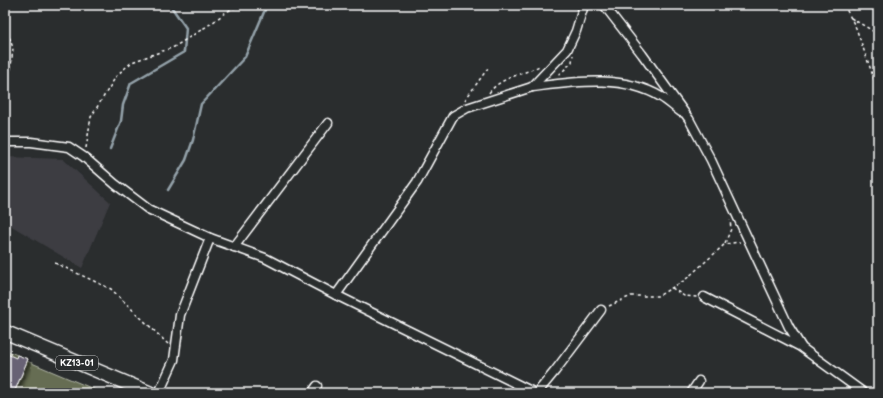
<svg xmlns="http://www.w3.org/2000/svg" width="883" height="398" font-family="'Balsamiq Sans',sans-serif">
	<defs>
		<filter id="shadow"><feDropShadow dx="4" dy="2" stdDeviation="2" flood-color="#0009"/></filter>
	</defs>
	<rect width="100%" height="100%" fill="#2a2d2e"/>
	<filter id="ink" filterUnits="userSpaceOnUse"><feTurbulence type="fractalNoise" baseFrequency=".025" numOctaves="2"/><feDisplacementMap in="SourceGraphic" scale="8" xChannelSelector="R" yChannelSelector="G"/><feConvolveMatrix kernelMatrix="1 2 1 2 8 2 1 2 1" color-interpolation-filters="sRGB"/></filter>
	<g filter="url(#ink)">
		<polygon fill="#3d3d43" points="5,157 63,159 110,202 82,268 5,222"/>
		<polygon fill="#666d52" stroke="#b2b6a8" points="5,350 27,359 27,361 103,393 5,393"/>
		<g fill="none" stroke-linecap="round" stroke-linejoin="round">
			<g stroke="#94a2aa" stroke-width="2.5">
				<polyline points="110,149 121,121 123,105 131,83 184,52 186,28 170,5"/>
				<polyline points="168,190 186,160 193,140 201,104 245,57 267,5"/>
			</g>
		</g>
		<polygon fill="#686274" stroke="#fff" filter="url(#shadow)" points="5,353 16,358 17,355 28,359 14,393 5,393"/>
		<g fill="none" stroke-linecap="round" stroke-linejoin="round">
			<g stroke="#fff" stroke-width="11">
				<g id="minor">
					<polyline points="604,5 642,54 689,119 711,160 789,327 802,348 864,393"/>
					<path d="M532,87C574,82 622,74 661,97C668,101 674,107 681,112"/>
					<polyline points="5,142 31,142 69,147 84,157 115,184 148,209 210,238 265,258 336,295 535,393"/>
					<polyline points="234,247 328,123"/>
					<polyline points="336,295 417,182 453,116 467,108 532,87 567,50 576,31 584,5"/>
					<polyline points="704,297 801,347"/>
					<polyline points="159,393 174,360 180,315 210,238"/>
					<polyline points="312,393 317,386"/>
					<polyline points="537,393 555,371 601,310"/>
					<polyline points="691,393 699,381"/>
				</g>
			</g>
			<g stroke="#fff" stroke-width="16">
				<polyline id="primary" points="5,332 150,393"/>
			</g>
			<g stroke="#fff" stroke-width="1.5" stroke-dasharray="3 3" stroke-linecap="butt">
				<polyline points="844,5 856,28 878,90"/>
				<polyline points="5,9 7,5"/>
				<polyline points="851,18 878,34"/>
				<polyline points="6,25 10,5"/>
				<polyline points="559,75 572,62 573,55"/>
				<path d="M489,93C501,76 524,75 541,65"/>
				<polyline points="5,99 9,85 13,48 5,25"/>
				<polyline points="465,100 488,68"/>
				<polyline points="86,148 91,117 117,75 132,62 174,47 212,23 226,12 240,5"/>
				<polyline points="725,243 731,229 730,220"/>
				<polyline points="55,263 111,289 168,344"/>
				<polyline points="672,288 684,296 697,297"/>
				<polyline points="609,306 631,296 658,296 685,280 725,244 740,242"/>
			</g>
			<use href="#minor" stroke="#2a2d2e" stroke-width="8"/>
			<use href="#primary" stroke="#2a2d2e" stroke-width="13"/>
		</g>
	</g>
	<g text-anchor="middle" stroke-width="3" stroke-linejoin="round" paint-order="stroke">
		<rect fill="#2a2d2e" stroke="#bfc0c0" stroke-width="1" x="56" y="356" width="42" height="14" rx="3"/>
		<g font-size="9" font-weight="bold" fill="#fff">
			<text x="77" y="366">KZ13-01</text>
		</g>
	</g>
	<rect width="883" height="398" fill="none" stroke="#2a2d2e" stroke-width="20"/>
	<rect x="10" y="10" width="863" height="378" fill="none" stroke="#fff" stroke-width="1.5" filter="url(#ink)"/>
</svg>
